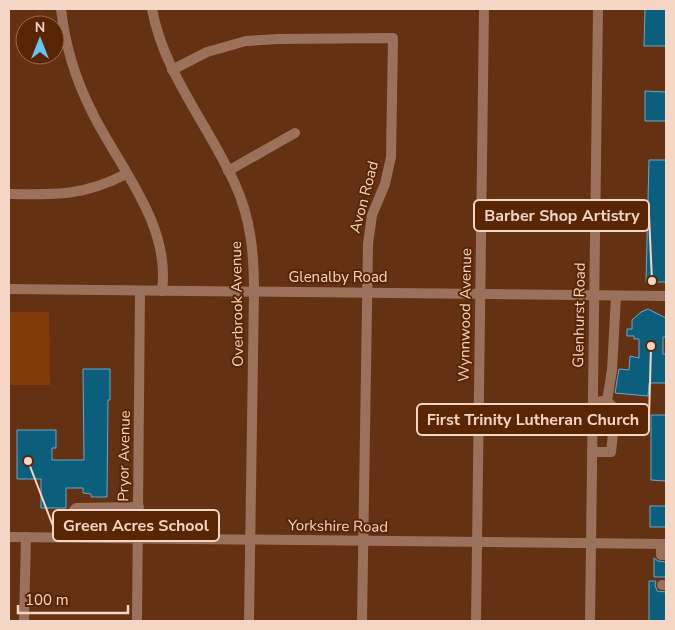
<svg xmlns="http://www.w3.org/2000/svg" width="675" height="630" font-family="'Nunito Sans',sans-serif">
	<rect width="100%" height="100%" fill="#643112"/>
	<polygon fill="#813b09" points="9,312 49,312 50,385 9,385"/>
	<g fill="#0c5f7c" stroke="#63aaca">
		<polygon points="645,9 666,9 666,46 644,46"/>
		<polygon points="645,91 666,92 666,121 645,121"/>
		<polygon points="649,160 666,160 666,282 646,282"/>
		<polygon points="648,309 666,318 666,337 663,337 663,354 666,354 666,383 649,383 648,396 615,393 619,369 629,370 630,356 639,358 639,339 634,339 634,336 627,336 627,329 632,329 632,320 641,312"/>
		<polygon points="83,369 110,369 110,400 108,400 107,497 91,497 91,494 83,493 83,488 66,488 66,508 41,508 41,479 17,479 17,430 56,430 56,448 52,448 52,460 84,460"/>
		<polygon points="651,415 666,415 666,481 651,480"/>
		<rect x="650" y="506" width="16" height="21"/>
		<polygon points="654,558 658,561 666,562 666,577 654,577"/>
		<polygon points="649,581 656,581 655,585 657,591 666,592 666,621 649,621"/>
	</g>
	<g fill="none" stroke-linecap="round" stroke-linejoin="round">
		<g stroke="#9b715b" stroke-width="10">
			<path d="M61,9C65,45 76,81 93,114C121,170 171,225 162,291"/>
			<path d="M152,9C164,74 208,124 235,184C251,219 254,254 254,292L249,621"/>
			<polyline points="172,70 207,52 246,41 278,39 393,38 391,157 385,184 372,215 368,244 362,621"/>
			<polyline points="228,171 295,133"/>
			<path d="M9,194C55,195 84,196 126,174"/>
			<polyline points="9,289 666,296"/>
			<polyline points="607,401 612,370 616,296"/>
			<path d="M592,452H611C612,442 616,415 612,406C609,402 606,401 601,401"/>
			<polyline points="9,537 666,544"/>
			<polyline points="70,537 71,514 76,508 139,507"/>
			<polyline points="661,544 661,555 666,555"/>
			<polyline points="662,585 666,585"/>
			<polyline points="24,621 26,537"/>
			<polyline points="137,621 140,291"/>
			<polyline points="476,621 484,9"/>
			<polyline points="590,621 598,9"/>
		</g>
	</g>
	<g text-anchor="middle" stroke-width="4" stroke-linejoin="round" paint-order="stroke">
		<g font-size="15" fill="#f5d5c4" stroke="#582604">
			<text transform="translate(364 197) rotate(-75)" y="5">Avon Road</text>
			<text x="338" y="282">Glenalby Road</text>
			<text transform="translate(237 304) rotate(-91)" y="5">Overbrook Avenue</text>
			<text transform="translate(465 315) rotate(-89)" y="5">Wynnwood Avenue</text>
			<text transform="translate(579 315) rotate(-89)" y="5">Glenhurst Road</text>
			<text transform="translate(124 456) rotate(-89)" y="5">Pryor Avenue</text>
			<text transform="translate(338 526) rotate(1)" y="5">Yorkshire Road</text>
		</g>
	</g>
	<path fill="none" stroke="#f5d5c4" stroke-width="2" d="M652 281L649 215M651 346L649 419M28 461L53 526"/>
	<g fill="#f5d5c4" stroke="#582604" stroke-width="2">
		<circle cx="652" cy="281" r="5"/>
		<circle cx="651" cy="346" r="5"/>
		<circle cx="28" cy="461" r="5"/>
	</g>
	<g fill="#582604" stroke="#f5d5c4" stroke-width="2">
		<rect x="474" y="200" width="175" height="31" rx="5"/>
		<rect x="417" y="404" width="232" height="31" rx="5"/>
		<rect x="53" y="510" width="166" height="31" rx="5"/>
	</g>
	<g font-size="16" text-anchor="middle" font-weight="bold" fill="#f5d5c4">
		<text x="562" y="221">Barber Shop Artistry</text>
		<text x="533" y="425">First Trinity Lutheran Church</text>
		<text x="136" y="531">Green Acres School</text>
	</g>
	<rect width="675" height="630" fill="none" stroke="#f5d5c4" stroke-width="20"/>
	<g transform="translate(40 40)"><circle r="24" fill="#582604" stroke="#976c51"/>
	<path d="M0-4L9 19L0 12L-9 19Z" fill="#65c5ee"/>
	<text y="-8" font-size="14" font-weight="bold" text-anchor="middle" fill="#f5d5c4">N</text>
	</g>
	<path d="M18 605v8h110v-8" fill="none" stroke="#f5d5c4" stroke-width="2.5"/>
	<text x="25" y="605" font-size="15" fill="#f5d5c4" stroke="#582604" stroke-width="4" paint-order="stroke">100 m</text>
</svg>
